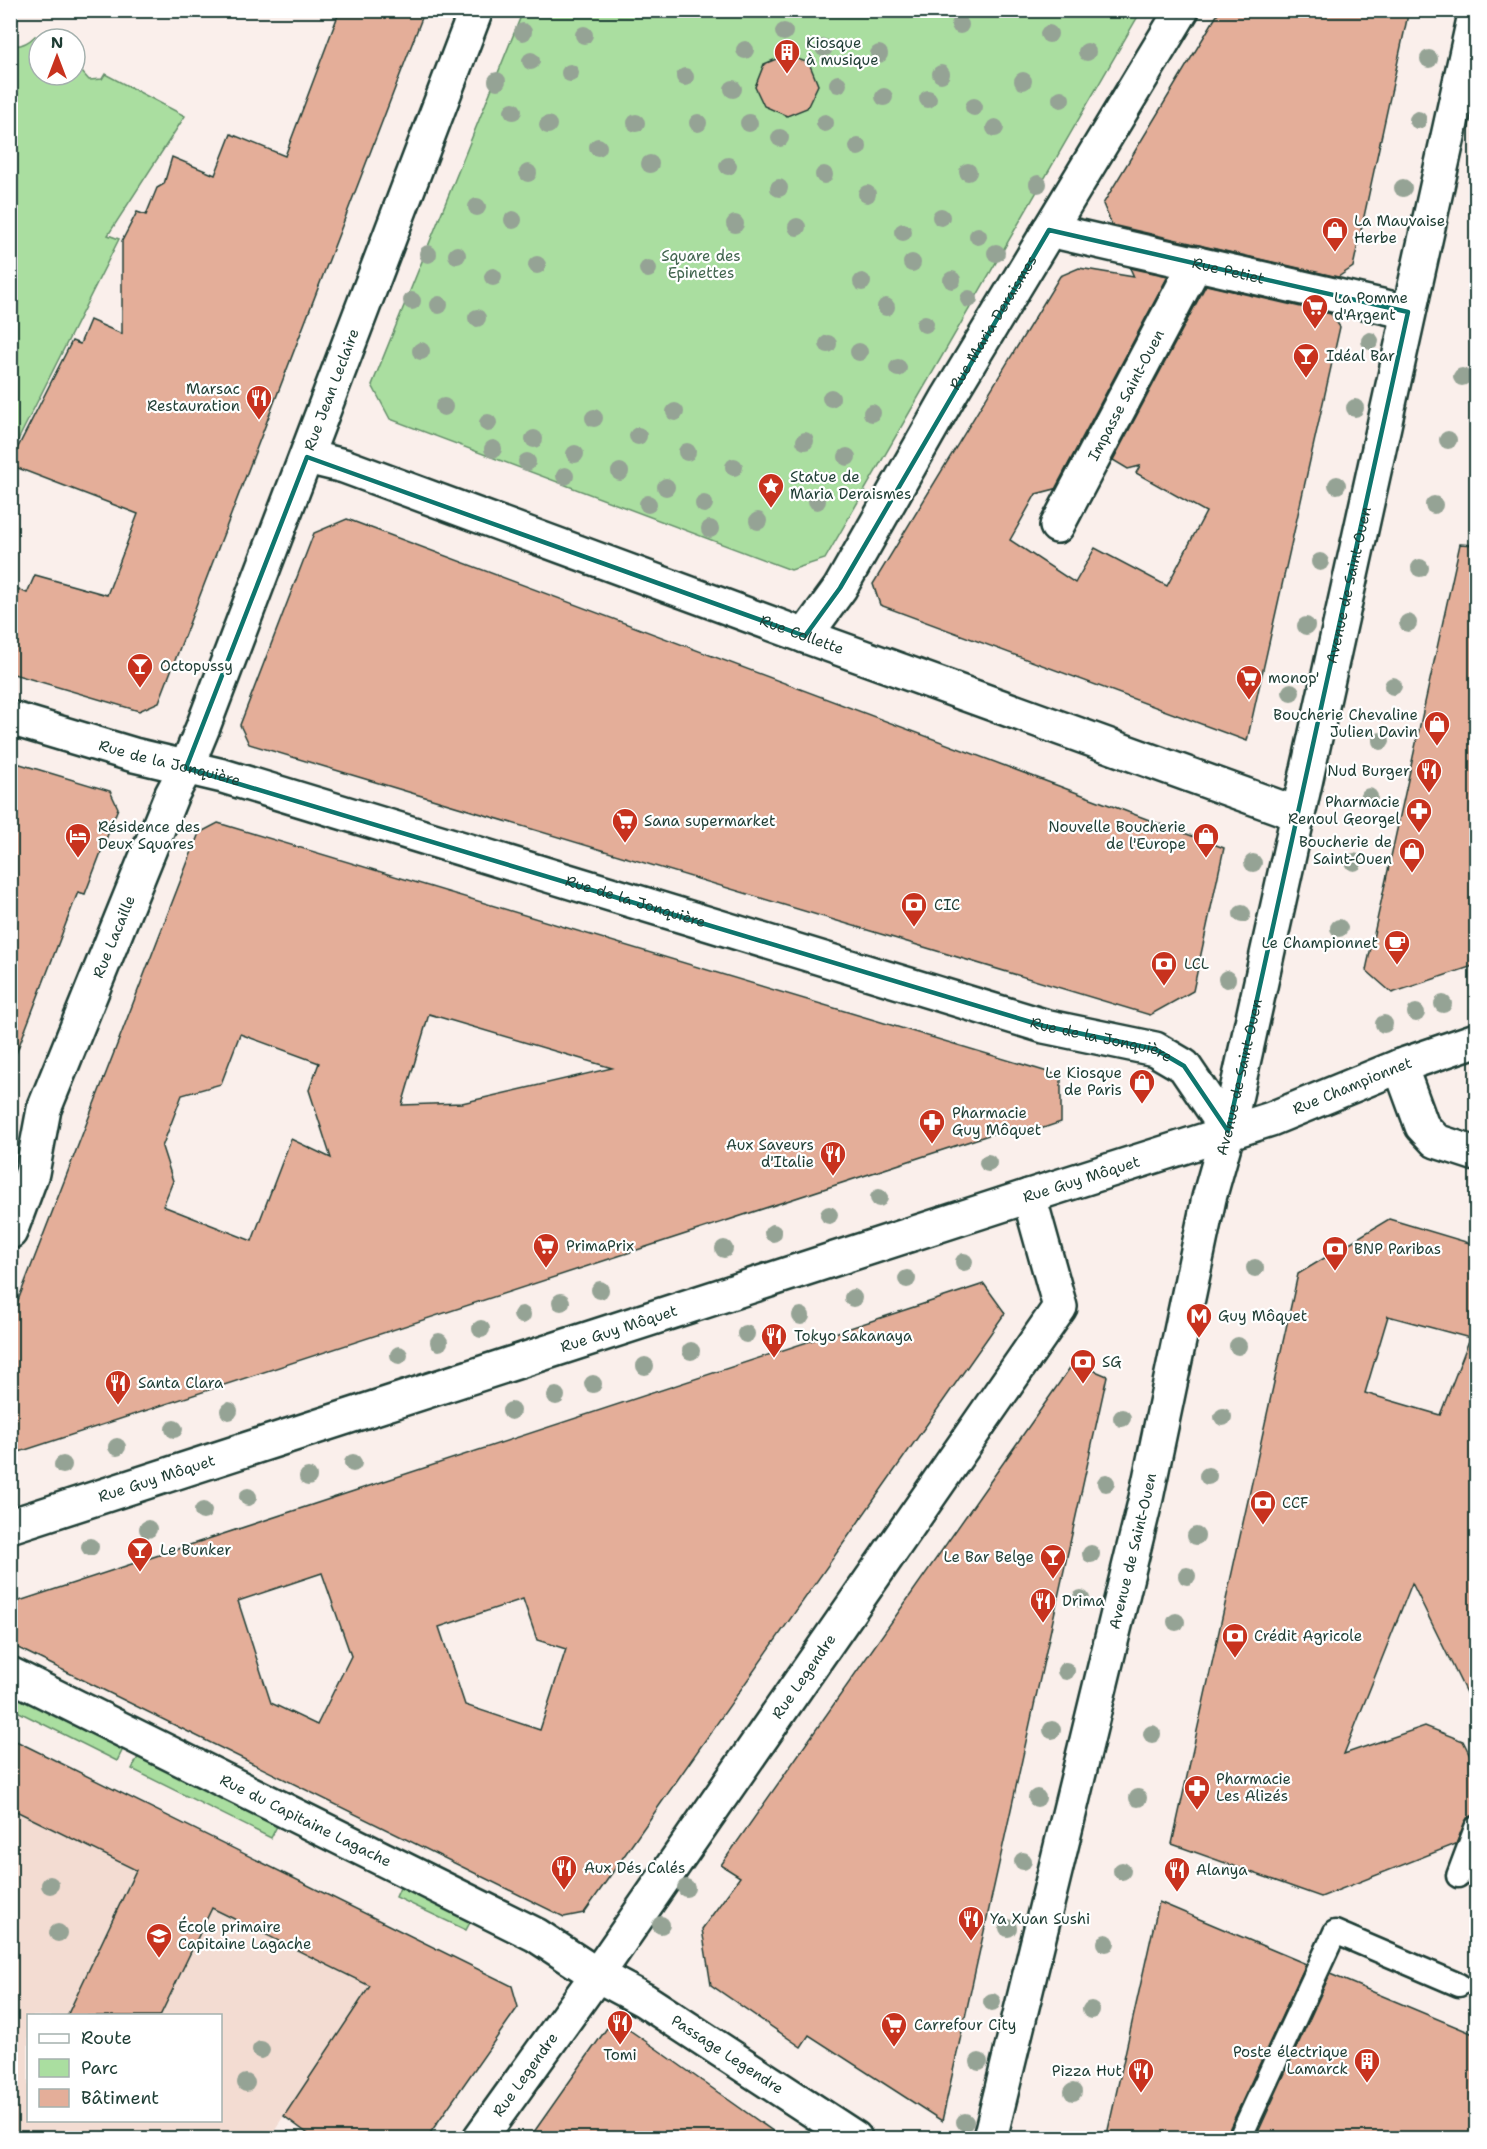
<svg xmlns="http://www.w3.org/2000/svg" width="1487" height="2149" font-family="'Shantell Sans',sans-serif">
	<rect width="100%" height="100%" fill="#faefeb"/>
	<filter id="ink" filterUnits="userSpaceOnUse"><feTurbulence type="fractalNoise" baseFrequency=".0167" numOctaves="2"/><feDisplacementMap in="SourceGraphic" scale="12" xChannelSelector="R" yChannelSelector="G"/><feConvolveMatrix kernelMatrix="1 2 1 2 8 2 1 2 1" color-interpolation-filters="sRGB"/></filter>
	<g filter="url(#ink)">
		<path fill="#f3dcd2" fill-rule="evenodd" d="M10,1768L406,1934L269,2138H11ZM28,2016H220V2120H28Z"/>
		<g fill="#aadea0" stroke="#648e6a" stroke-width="1.5">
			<polygon points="523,11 1141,11 825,559 791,570 390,419 372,385"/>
			<path d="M35,36L40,39L39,75H75V57L80,60L81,71L89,80L102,79L105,74L185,116L108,235L119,239L11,454V45C20,47 29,42 35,36Z"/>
			<polygon points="10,1685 126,1743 117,1761 11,1708"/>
			<polygon points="141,1751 280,1820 271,1838 132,1769"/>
			<polygon points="403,1881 474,1915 466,1930 396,1897"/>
		</g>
		<g fill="#e4ae99" stroke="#1f3d34" stroke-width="1.5" fill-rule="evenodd">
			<polygon points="340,10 425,10 159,702 139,711 10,673 10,586 27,593 35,575 107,595 138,514 10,465 10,463 72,341 80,344 90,320 122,334 122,241 137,212 146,215 157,188 164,184 172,157 215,175 231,134 285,156"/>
			<polygon points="1220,10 1409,10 1353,267 1338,277 1112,225 1103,204"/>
			<polygon points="786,55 809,63 818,85 807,108 787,116 764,106 755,87 764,64"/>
			<polygon points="1079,268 1134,277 1130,268 1168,276 1055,489 1036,494 1010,540 1075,583 1095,548 1167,586 1206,512 1136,473 1140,466 1128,469 1113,460 1206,285 1331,314 1340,327 1247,741 880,605 873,584 1060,276"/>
			<polygon points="347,519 1224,848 1193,991 1150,1015 249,744 240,725 314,533"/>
			<polygon points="1460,544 1476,545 1476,965 1392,993 1366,970"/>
			<polygon points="10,761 110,791 118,808 85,894 78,892 14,1059 10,1059"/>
			<path d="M218,823L1061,1076V1122L1014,1138L1010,1128L10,1455V1321L199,833ZM429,1014L612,1068L462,1103L402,1105ZM240,1034L319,1063L309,1090L331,1158L291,1139L252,1241L163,1206L173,1181L162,1147L182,1095L221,1084Z"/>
			<path d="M1389,1219L1476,1245V1713L1412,1583L1344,1754L1425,1726L1463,1741L1476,1767V1815L1467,1818L1456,1844L1321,1897L1172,1844L1298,1274ZM1388,1316L1470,1338L1440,1415L1365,1393Z"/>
			<path d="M984,1284L1005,1313L584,1913L564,1917L10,1644V1604ZM322,1573L351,1656L317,1725L271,1703L238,1601ZM523,1599L537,1640L566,1649L540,1730L465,1705L439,1627Z"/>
			<polygon points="1074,1362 1107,1376 942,2121 809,2035 801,2047 711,1985 702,1929 740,1877 721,1865"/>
			<polygon points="10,1738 512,1986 518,2007 426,2139 315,2139 284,2116 370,1986 212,1908 160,2016 67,2016 136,1870 10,1808"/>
			<polygon points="1159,1902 1306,1964 1228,2132 1227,2139 1106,2139"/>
			<polygon points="1330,1974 1476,2035 1476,2139 1255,2139"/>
			<polygon points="622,2025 654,2047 784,2139 529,2139 607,2028"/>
		</g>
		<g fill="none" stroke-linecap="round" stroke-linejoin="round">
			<g stroke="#1f3d34" stroke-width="27">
				<g id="lane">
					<polyline points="1458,1876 1476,1828"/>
					<polyline points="1240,2138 1335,1932 1459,1985"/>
				</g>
			</g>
			<g stroke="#1f3d34" stroke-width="38">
				<g id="street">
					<path id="s1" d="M1049,230L1408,312"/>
					<path id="s2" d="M307,457L344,466L805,636L1298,814"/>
					<path id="s3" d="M1057,526L1196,263"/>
					<path id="s4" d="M805,636L840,588L949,396L1182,10"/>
					<path id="s5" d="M10,718L134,755L223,776L1044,1026L1155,1049L1184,1066L1228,1131"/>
					<polyline points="1400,1066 1422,1126 1436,1141 1476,1154"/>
					<path id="s6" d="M10,1232L32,1173L44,1109L172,794L186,768L203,727L476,10"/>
					<path id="s7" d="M10,1674L536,1935L597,1975L644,2000L855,2138"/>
					<path id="s8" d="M480,2138L597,1975L1060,1307L1029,1196"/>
				</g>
			</g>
			<g stroke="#1f3d34" stroke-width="38">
				<g id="secondary">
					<path id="s9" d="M10,1526L1029,1196L1271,1119L1400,1066L1476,1040"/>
				</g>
			</g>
			<g stroke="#1f3d34" stroke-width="38">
				<g id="primary">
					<path id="s10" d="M990,2138L1146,1498L1209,1198L1228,1131L1476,10"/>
				</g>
			</g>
			<use href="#lane" stroke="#fff" stroke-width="22"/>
			<use href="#street" stroke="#fff" stroke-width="33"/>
			<use href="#secondary" stroke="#fff" stroke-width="33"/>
			<use href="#primary" stroke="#fff" stroke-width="33"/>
		</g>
		<g fill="#95a395">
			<circle cx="960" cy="25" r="9"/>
			<circle cx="523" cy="32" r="9"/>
			<circle cx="784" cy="32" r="9"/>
			<circle cx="1049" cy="34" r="9"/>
			<circle cx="584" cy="35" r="9"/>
			<circle cx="824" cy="48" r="9"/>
			<circle cx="745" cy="50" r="9"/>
			<circle cx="1087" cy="52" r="9"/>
			<circle cx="879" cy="54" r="9"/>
			<circle cx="1429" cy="59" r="9"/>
			<circle cx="531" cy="61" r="9"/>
			<circle cx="570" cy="73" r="9"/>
			<circle cx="941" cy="74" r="9"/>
			<circle cx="685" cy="77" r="9"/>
			<circle cx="497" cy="81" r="9"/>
			<circle cx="1023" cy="81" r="9"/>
			<circle cx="838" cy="84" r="9"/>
			<circle cx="733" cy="89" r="9"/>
			<circle cx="884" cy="97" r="9"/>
			<circle cx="928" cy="99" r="9"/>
			<circle cx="1061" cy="99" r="9"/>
			<circle cx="974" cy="107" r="9"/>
			<circle cx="513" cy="111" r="9"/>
			<circle cx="1418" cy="120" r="9"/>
			<circle cx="636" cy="123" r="9"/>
			<circle cx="698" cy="123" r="9"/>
			<circle cx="749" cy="123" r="9"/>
			<circle cx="825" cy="123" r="9"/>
			<circle cx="548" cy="125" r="9"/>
			<circle cx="995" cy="128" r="9"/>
			<circle cx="780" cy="138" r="9"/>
			<circle cx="598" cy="147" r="9"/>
			<circle cx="858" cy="147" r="9"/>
			<circle cx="650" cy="164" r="9"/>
			<circle cx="728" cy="166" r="9"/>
			<circle cx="968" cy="172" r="9"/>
			<circle cx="528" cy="173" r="9"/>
			<circle cx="824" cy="175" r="9"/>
			<circle cx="1038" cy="184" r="9"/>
			<circle cx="779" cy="188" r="9"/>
			<circle cx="1403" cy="188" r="9"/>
			<circle cx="867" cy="194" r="9"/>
			<circle cx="477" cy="207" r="9"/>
			<circle cx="941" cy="217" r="9"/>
			<circle cx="513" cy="220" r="9"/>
			<circle cx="735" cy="224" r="9"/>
			<circle cx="797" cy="227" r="9"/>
			<circle cx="903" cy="232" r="9"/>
			<circle cx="978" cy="236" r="9"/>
			<circle cx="996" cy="253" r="9"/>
			<circle cx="428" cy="254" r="9"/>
			<circle cx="457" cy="255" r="9"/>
			<circle cx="912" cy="263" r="9"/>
			<circle cx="537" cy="265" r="9"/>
			<circle cx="648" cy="269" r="9"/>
			<circle cx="493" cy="277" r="9"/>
			<circle cx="952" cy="280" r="9"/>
			<circle cx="862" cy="282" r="9"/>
			<circle cx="969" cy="299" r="9"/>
			<circle cx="412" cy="301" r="9"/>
			<circle cx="439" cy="305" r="9"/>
			<circle cx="886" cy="307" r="9"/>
			<circle cx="477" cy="318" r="9"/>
			<circle cx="925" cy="324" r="9"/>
			<circle cx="1370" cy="341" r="9"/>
			<circle cx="828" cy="344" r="9"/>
			<circle cx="421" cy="351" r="9"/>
			<circle cx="859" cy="352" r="9"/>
			<circle cx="898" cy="368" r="9"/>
			<circle cx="1462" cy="377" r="9"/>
			<circle cx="831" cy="398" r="9"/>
			<circle cx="444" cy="407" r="9"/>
			<circle cx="1355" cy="408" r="9"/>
			<circle cx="675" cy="412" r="9"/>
			<circle cx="872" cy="413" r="9"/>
			<circle cx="594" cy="418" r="9"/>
			<circle cx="488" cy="423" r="9"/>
			<circle cx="638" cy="436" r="9"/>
			<circle cx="534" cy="439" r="9"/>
			<circle cx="1448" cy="440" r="9"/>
			<circle cx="805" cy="441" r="9"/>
			<circle cx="493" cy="449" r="9"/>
			<circle cx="687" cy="452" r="9"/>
			<circle cx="575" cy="454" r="9"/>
			<circle cx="847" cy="457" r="9"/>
			<circle cx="527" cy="462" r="9"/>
			<circle cx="734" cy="467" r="9"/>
			<circle cx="620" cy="472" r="9"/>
			<circle cx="565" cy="476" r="9"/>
			<circle cx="1337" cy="485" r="9"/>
			<circle cx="666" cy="487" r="9"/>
			<circle cx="817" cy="501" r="9"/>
			<circle cx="648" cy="504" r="9"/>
			<circle cx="704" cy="504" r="9"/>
			<circle cx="1434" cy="505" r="9"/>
			<circle cx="758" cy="521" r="9"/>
			<circle cx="710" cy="529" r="9"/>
			<circle cx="1320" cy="562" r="9"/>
			<circle cx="1420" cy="568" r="9"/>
			<circle cx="1408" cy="623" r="9"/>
			<circle cx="1306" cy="626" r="9"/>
			<circle cx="1393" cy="686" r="9"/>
			<circle cx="1291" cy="692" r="9"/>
			<circle cx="1381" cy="741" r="9"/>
			<circle cx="1369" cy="797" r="9"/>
			<circle cx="1354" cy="862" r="9"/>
			<circle cx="1253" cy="863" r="9"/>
			<circle cx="1242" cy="914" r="9"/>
			<circle cx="1339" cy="928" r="9"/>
			<circle cx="1227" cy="979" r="9"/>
			<circle cx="1443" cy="1004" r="9"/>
			<circle cx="1416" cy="1013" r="9"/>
			<circle cx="1384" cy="1024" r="9"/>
			<circle cx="988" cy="1163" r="9"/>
			<circle cx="879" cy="1198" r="9"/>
			<circle cx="829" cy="1215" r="9"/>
			<circle cx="773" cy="1233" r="9"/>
			<circle cx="724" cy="1249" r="9"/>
			<circle cx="964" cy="1262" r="9"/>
			<circle cx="1255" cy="1268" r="9"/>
			<circle cx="907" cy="1279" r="9"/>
			<circle cx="600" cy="1290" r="9"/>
			<circle cx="853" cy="1298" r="9"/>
			<circle cx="561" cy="1302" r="9"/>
			<circle cx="522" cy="1315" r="9"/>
			<circle cx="801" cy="1316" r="9"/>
			<circle cx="481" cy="1329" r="9"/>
			<circle cx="746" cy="1334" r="9"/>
			<circle cx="439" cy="1342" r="9"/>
			<circle cx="1238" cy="1346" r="9"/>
			<circle cx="691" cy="1351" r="9"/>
			<circle cx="399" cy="1355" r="9"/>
			<circle cx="645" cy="1366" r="9"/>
			<circle cx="593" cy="1384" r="9"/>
			<circle cx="556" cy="1396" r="9"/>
			<circle cx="229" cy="1411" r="9"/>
			<circle cx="511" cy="1411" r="9"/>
			<circle cx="1223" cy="1417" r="9"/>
			<circle cx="1122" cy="1418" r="9"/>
			<circle cx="174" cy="1429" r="9"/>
			<circle cx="117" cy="1447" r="9"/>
			<circle cx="353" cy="1463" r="9"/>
			<circle cx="63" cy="1465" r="9"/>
			<circle cx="1208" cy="1476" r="9"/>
			<circle cx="308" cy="1477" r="9"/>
			<circle cx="1106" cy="1483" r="9"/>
			<circle cx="248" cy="1497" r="9"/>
			<circle cx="203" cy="1511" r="9"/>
			<circle cx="148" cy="1529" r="9"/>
			<circle cx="1196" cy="1536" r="9"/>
			<circle cx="90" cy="1547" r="9"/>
			<circle cx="1091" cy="1554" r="9"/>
			<circle cx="1187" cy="1576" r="9"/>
			<circle cx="1081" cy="1599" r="9"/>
			<circle cx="1176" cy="1622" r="9"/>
			<circle cx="1066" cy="1671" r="9"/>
			<circle cx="1052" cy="1730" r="9"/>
			<circle cx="1152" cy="1734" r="9"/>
			<circle cx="1037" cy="1798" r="9"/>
			<circle cx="1138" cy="1798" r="9"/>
			<circle cx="1023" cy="1861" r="9"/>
			<circle cx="1122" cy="1871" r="9"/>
			<circle cx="50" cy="1885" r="9"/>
			<circle cx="686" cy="1888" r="9"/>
			<circle cx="661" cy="1925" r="9"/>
			<circle cx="1008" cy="1928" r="9"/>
			<circle cx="58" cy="1933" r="9"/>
			<circle cx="1106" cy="1943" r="9"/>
			<circle cx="992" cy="2002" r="9"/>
			<circle cx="1091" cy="2010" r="9"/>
			<circle cx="261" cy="2050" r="9"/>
			<circle cx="979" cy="2062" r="9"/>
			<circle cx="246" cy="2083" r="9"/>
			<circle cx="1073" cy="2092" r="9"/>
			<circle cx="965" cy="2122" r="9"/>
		</g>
	</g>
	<path fill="none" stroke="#0f766e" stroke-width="4.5" stroke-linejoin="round" d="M1049,230L1408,312L1228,1131L1184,1066L1155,1049L1044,1026L186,768L307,457L805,636L840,588Z"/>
	<defs>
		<g id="building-pin" transform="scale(1.35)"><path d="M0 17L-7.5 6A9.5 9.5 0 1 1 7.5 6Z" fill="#c8321e" stroke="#fff"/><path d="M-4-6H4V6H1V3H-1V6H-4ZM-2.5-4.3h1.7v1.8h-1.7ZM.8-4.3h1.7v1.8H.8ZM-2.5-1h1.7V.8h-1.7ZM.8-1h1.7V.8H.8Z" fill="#fff"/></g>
		<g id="shop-pin" transform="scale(1.35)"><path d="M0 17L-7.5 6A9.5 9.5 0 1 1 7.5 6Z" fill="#c8321e" stroke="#fff"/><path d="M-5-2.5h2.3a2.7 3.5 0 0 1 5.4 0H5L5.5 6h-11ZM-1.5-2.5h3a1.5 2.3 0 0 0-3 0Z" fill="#fff"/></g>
		<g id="supermarket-pin" transform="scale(1.35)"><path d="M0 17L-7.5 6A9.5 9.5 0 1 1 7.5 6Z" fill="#c8321e" stroke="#fff"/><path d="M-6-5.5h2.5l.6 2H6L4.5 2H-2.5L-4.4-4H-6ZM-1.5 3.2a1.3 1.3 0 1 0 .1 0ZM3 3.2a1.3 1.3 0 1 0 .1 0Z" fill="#fff"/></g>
		<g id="bar-pin" transform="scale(1.35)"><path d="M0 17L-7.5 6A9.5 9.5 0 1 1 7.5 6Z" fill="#c8321e" stroke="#fff"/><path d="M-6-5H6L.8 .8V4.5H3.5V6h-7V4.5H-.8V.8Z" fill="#fff"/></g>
		<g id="restaurant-pin" transform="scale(1.35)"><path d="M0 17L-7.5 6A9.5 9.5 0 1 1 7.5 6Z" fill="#c8321e" stroke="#fff"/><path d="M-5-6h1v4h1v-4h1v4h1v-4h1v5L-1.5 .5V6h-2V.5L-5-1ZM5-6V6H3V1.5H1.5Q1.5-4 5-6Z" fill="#fff"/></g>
		<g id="sight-pin" transform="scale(1.35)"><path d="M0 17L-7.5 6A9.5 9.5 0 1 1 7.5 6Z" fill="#c8321e" stroke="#fff"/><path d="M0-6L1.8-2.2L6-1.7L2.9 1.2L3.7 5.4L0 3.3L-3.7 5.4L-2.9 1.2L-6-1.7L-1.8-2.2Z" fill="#fff"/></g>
		<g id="pharmacy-pin" transform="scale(1.35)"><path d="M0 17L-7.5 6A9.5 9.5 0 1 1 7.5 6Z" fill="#c8321e" stroke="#fff"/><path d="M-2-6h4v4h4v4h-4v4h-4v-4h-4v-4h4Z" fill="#fff"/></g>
		<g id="hotel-pin" transform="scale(1.35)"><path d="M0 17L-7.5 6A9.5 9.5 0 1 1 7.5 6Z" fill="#c8321e" stroke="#fff"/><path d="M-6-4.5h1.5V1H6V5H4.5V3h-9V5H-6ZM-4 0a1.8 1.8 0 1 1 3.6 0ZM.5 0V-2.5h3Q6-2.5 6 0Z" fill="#fff"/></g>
		<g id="bank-pin" transform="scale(1.35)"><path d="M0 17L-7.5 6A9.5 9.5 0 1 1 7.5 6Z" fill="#c8321e" stroke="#fff"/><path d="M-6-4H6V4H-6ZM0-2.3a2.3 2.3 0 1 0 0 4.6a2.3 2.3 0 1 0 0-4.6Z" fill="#fff"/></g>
		<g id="cafe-pin" transform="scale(1.35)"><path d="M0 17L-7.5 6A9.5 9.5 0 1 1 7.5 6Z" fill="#c8321e" stroke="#fff"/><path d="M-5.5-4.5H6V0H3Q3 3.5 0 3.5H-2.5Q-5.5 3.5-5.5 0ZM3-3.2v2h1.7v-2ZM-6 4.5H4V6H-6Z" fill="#fff"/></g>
		<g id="metro-pin" transform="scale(1.35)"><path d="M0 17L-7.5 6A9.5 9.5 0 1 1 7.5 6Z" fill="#c8321e" stroke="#fff"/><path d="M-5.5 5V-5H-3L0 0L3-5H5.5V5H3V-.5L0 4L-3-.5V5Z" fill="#fff"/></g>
		<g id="school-pin" transform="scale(1.35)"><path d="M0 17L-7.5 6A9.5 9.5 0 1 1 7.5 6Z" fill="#c8321e" stroke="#fff"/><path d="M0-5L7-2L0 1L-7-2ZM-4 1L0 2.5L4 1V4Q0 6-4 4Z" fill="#fff"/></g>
	</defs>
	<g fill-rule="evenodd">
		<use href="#building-pin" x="787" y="52"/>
		<use href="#shop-pin" x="1335" y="230"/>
		<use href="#supermarket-pin" x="1315" y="307"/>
		<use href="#bar-pin" x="1306" y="356"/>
		<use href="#restaurant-pin" x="259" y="398"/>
		<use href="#sight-pin" x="771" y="486"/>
		<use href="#bar-pin" x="140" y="666"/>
		<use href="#supermarket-pin" x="1249" y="678"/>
		<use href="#shop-pin" x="1437" y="724"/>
		<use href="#restaurant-pin" x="1429" y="771"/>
		<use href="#pharmacy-pin" x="1419" y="811"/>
		<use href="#supermarket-pin" x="625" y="821"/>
		<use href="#hotel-pin" x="78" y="836"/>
		<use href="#shop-pin" x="1206" y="836"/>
		<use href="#shop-pin" x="1412" y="851"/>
		<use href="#bank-pin" x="914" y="905"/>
		<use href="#cafe-pin" x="1397" y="943"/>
		<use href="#bank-pin" x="1164" y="964"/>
		<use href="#shop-pin" x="1142" y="1082"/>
		<use href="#pharmacy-pin" x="932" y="1122"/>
		<use href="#restaurant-pin" x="833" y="1154"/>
		<use href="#supermarket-pin" x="546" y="1246"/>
		<use href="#bank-pin" x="1335" y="1249"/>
		<use href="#metro-pin" x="1199" y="1316"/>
		<use href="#restaurant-pin" x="774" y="1336"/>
		<use href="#bank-pin" x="1083" y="1362"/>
		<use href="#restaurant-pin" x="118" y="1383"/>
		<use href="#bank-pin" x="1263" y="1503"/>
		<use href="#bar-pin" x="140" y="1550"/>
		<use href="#bar-pin" x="1053" y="1557"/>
		<use href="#restaurant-pin" x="1043" y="1601"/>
		<use href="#bank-pin" x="1235" y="1636"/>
		<use href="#pharmacy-pin" x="1197" y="1788"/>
		<use href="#restaurant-pin" x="564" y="1868"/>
		<use href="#restaurant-pin" x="1177" y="1870"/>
		<use href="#restaurant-pin" x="971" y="1919"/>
		<use href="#school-pin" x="159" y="1936"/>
		<use href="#restaurant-pin" x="620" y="2023"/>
		<use href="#supermarket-pin" x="894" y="2025"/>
		<use href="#building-pin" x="1367" y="2061"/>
		<use href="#restaurant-pin" x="1141" y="2071"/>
	</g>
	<g text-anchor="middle" stroke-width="4.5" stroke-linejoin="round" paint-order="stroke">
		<g font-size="15" fill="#1f3d34" stroke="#fff" text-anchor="start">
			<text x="806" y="48">Kiosque<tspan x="806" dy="17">à musique</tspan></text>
			<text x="1354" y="226">La Mauvaise<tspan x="1354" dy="17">Herbe</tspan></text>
			<text x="1334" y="303">La Pomme<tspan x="1334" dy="17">d'Argent</tspan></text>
			<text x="1326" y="361">Idéal Bar</text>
			<text x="240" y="394" text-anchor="end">Marsac<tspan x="240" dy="17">Restauration</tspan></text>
			<text x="790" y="482">Statue de<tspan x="790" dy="17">Maria Deraismes</tspan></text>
			<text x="160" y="671">Octopussy</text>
			<text x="1268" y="683">monop'</text>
			<text x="1418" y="720" text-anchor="end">Boucherie Chevaline<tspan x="1418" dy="17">Julien Davin</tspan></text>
			<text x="1410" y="776" text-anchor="end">Nud Burger</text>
			<text x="1400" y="807" text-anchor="end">Pharmacie<tspan x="1400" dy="17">Renoul Georgel</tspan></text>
			<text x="644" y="826">Sana supermarket</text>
			<text x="98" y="832">Résidence des<tspan x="98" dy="17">Deux Squares</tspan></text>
			<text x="1186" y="832" text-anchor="end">Nouvelle Boucherie<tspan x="1186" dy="17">de l'Europe</tspan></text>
			<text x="1392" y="847" text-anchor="end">Boucherie de<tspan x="1392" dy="17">Saint-Ouen</tspan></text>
			<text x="934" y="910">CIC</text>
			<text x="1378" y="948" text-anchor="end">Le Championnet</text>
			<text x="1184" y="969">LCL</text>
			<text x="1122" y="1078" text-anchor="end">Le Kiosque<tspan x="1122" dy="17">de Paris</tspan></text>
			<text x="952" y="1118">Pharmacie<tspan x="952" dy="17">Guy Môquet</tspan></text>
			<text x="814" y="1150" text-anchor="end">Aux Saveurs<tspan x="814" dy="17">d'Italie</tspan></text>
			<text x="566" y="1251">PrimaPrix</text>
			<text x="1354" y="1254">BNP Paribas</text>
			<text x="1218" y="1321">Guy Môquet</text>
			<text x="794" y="1341">Tokyo Sakanaya</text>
			<text x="1102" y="1367">SG</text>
			<text x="138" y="1388">Santa Clara</text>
			<text x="1282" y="1508">CCF</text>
			<text x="160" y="1555">Le Bunker</text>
			<text x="1034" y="1562" text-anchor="end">Le Bar Belge</text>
			<text x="1062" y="1606">Drima</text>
			<text x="1254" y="1641">Crédit Agricole</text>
			<text x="1216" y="1784">Pharmacie<tspan x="1216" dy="17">Les Alizés</tspan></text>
			<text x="584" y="1873">Aux Dés Calés</text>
			<text x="1196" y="1875">Alanya</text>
			<text x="990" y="1924">Ya Xuan Sushi</text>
			<text x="178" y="1932">École primaire<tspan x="178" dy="17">Capitaine Lagache</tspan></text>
			<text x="914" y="2030">Carrefour City</text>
			<text x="1348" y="2057" text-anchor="end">Poste électrique<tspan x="1348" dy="17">Lamarck</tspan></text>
			<text x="620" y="2060" text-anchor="middle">Tomi</text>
			<text x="1122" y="2076" text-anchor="end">Pizza Hut</text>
		</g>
		<g font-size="15" fill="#42654f" stroke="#fff">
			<text x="701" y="261">Square des<tspan x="701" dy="17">Epinettes</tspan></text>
		</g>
		<g font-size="15" fill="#1f3d34" stroke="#fff">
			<text dy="5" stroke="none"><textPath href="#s1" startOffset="184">Rue Petiet</textPath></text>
			<text dy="5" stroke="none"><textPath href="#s4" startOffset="366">Rue Maria Deraismes</textPath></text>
			<text dy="5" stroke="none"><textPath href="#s6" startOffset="903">Rue Jean Leclaire</textPath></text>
			<text dy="5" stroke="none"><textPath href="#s3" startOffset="148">Impasse Saint-Ouen</textPath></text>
			<text dy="5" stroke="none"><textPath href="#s10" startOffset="1594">Avenue de Saint-Ouen</textPath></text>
			<text dy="5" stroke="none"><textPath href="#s2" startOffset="526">Rue Collette</textPath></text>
			<text dy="5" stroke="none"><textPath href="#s5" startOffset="166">Rue de la Jonquière</textPath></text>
			<text dy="5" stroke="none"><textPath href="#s5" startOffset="652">Rue de la Jonquière</textPath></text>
			<text dy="5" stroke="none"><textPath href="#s6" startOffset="314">Rue Lacaille</textPath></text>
			<text dy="5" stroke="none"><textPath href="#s5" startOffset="1138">Rue de la Jonquière</textPath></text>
			<text dy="5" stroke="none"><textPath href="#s10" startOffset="1090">Avenue de Saint-Ouen</textPath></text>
			<text dy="5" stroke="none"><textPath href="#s9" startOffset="1413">Rue Championnet</textPath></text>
			<text dy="5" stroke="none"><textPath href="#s9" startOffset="1126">Rue Guy Môquet</textPath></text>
			<text dy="5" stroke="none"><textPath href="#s9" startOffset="640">Rue Guy Môquet</textPath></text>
			<text dy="5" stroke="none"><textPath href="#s9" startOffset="154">Rue Guy Môquet</textPath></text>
			<text dy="5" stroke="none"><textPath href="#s10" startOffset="604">Avenue de Saint-Ouen</textPath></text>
			<text dy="5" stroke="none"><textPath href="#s8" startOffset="564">Rue Legendre</textPath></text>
			<text dy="5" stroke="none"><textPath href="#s7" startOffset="330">Rue du Capitaine Lagache</textPath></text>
			<text dy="5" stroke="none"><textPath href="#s7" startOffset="813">Passage Legendre</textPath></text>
			<text dy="5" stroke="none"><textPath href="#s8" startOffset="78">Rue Legendre</textPath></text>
		</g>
	</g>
	<rect width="1487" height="2149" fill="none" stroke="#fff" stroke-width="36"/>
	<rect x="18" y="18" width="1451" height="2113" fill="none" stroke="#1f3d34" stroke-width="2" filter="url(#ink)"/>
	<rect x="27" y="2014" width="195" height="108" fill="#ffffff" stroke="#a5b1ae" stroke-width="1.5"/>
	<rect x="39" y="2034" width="30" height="9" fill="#ffffff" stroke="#a5b1ae" stroke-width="1.5"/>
	<text x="81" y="2044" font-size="18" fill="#1f3d34">Route</text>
	<rect x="39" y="2059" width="30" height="18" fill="#aadea0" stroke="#a5b1ae" stroke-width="1.5"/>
	<text x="81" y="2074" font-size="18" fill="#1f3d34">Parc</text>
	<rect x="39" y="2089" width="30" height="18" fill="#e4ae99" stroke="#a5b1ae" stroke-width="1.5"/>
	<text x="81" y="2104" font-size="18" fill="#1f3d34">Bâtiment</text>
	<g transform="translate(57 57)"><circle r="28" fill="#ffffff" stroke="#a5b1ae" stroke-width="1.5"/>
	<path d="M0-4.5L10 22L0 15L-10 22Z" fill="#c8321e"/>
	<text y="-9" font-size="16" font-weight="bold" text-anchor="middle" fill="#1f3d34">N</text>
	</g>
</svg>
